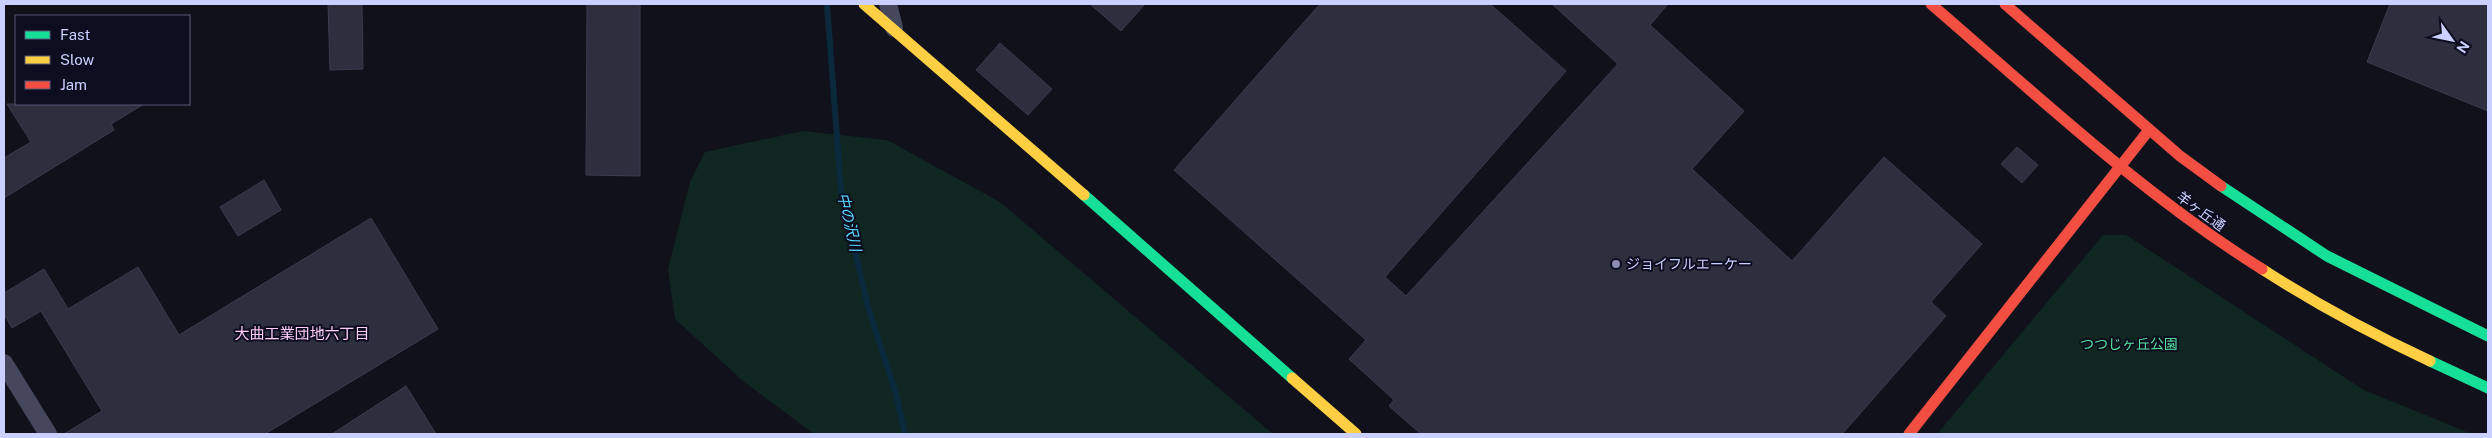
<svg xmlns="http://www.w3.org/2000/svg" width="2492" height="438" font-family="'Public Sans','Noto Sans JP',sans-serif">
	<rect width="100%" height="100%" fill="#10111b"/>
	<g fill="#0f2621">
		<polygon points="803,131 887,140 1000,202 1273,434 814,434 743,381 675,319 668,269 690,182 705,152"/>
		<polygon points="2103,235 2126,235 2364,390 2472,434 1937,434"/>
	</g>
	<g fill="none" stroke-linecap="round" stroke-linejoin="round">
		<polyline stroke="#0b293d" stroke-width="6" points="827,4 841,191 868,307 896,394 905,434"/>
	</g>
	<g fill="#2d2e3e" stroke="#3a3c50">
		<polygon points="328,4 362,4 363,69 330,70"/>
		<polygon points="587,4 640,4 640,176 586,175"/>
		<polygon points="1090,4 1145,4 1121,31"/>
		<polygon points="1320,4 1490,4 1566,71 1385,277 1406,296 1618,64 1552,4 1668,4 1650,25 1744,111 1692,169 1792,261 1884,157 1982,244 1931,302 1946,316 1842,434 1421,434 1389,406 1394,400 1349,359 1366,340 1174,170"/>
		<polygon points="2390,4 2488,4 2488,111 2367,62"/>
		<polygon points="1000,43 1052,89 1028,115 976,70"/>
		<polygon points="7,104 144,104 111,124 114,130 4,198 4,158 31,142"/>
		<polygon points="2017,147 2038,165 2022,183 2001,164"/>
		<polygon points="264,180 281,210 238,236 220,207"/>
		<polygon points="371,218 438,329 265,434 64,434 102,411 41,311 12,328 4,314 4,293 44,269 68,309 138,267 179,335"/>
		<polygon points="406,386 436,434 332,434 355,419"/>
	</g>
	<g fill="none" stroke-linecap="round" stroke-linejoin="round">
		<g stroke="#45485c" stroke-width="18">
			<polyline points="888,4 894,28"/>
			<polyline points="4,363 48,434"/>
		</g>
		<g stroke="#16e098" stroke-width="11">
			<polyline points="2221,186 2327,256 2488,336"/>
			<polyline points="1084,195 1292,378"/>
			<polyline points="2430,361 2488,388"/>
		</g>
		<g stroke="#ffcf43" stroke-width="11">
			<polyline points="864,4 1084,195"/>
			<path d="M2262,269C2316,304 2372,334 2430,361"/>
			<polyline points="1292,378 1356,434"/>
		</g>
		<g stroke="#f24e42" stroke-width="11">
			<path d="M1931,4C2038,96 2142,194 2262,269"/>
			<polyline points="2005,4 2180,156 2221,186"/>
			<polyline points="1909,434 2149,130"/>
		</g>
	</g>
	<circle fill="#898daf" stroke="#0c0d1f" stroke-width="2" cx="1616" cy="264" r="5"/>
	<g text-anchor="middle" stroke-width="4" stroke-linejoin="round" paint-order="stroke">
		<g font-size="14" fill="#cad0ff" stroke="#0c0d1f">
			<text transform="translate(2201 211) rotate(36)" y="5">羊ヶ丘通</text>
		</g>
		<g font-size="14" fill="#cad0ff" stroke="#0c0d1f" text-anchor="start">
			<text x="1626" y="269">ジョイフルエーケー</text>
		</g>
		<g font-size="14" fill="#54e19e" stroke="#0c0d1f">
			<text x="2129" y="349">つつじヶ丘公園</text>
		</g>
		<g font-size="15" font-style="italic" fill="#58d7ff" stroke="#0c0d1f">
			<text transform="translate(849 222) rotate(77)" y="5">中の沢川</text>
		</g>
		<g font-size="15" fill="#ffccf8" stroke="#0c0d1f">
			<text x="302" y="339">大曲工業団地六丁目</text>
		</g>
	</g>
	<rect width="2492" height="438" fill="none" stroke="#cad0ff" stroke-width="10"/>
	<rect x="15" y="15" width="175" height="90" fill="#0c0d1f" stroke="#585b79"/>
	<rect x="25" y="31" width="25" height="8" fill="#16e098" stroke="#585b79"/>
	<text x="60" y="40" font-size="15" fill="#cad0ff">Fast</text>
	<rect x="25" y="56" width="25" height="8" fill="#ffcf43" stroke="#585b79"/>
	<text x="60" y="65" font-size="15" fill="#cad0ff">Slow</text>
	<rect x="25" y="81" width="25" height="8" fill="#f24e42" stroke="#585b79"/>
	<text x="60" y="90" font-size="15" fill="#cad0ff">Jam</text>
	<g transform="translate(2452 40) rotate(123)" stroke="#0c0d1f" stroke-width="4" paint-order="stroke">
	<path d="M0-4L9 19L0 12L-9 19Z" fill="#cad0ff"/>
	<text y="-8" font-size="14" font-weight="bold" text-anchor="middle" fill="#cad0ff">N</text>
	</g>
</svg>
